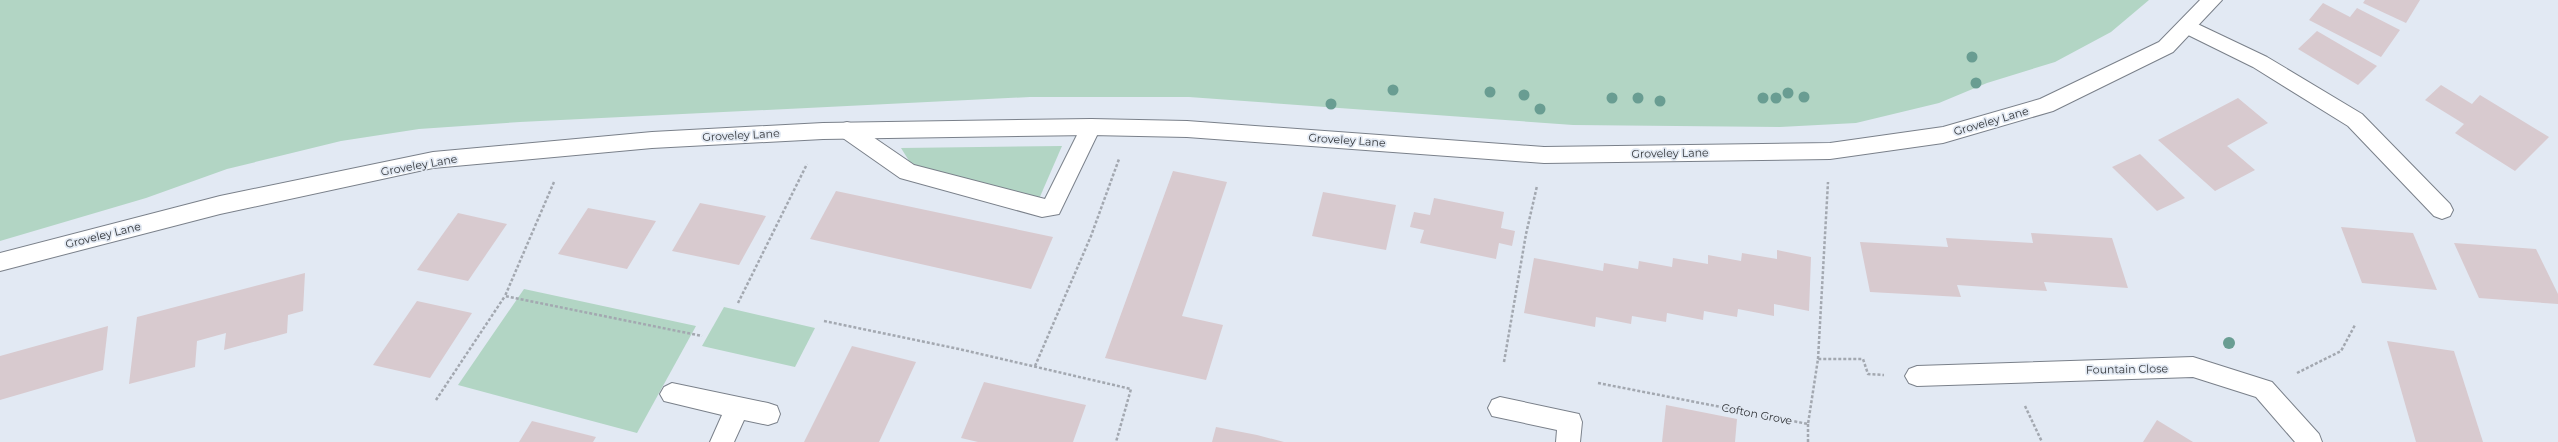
<svg xmlns="http://www.w3.org/2000/svg" width="2558" height="442" font-family="Montserrat,sans-serif">
	<rect width="100%" height="100%" fill="#e2e9f3"/>
	<g fill="#b2d5c4">
		<polygon points="0,0 2149,0 2111,32 2055,62 1987,83 1939,103 1856,123 1780,127 1573,125 1189,97 1030,97 520,122 419,129 341,141 227,169 146,198 0,241"/>
		<polygon points="1062,146 1039,199 911,164 901,148"/>
		<polygon points="524,289 696,326 637,433 458,385"/>
		<polygon points="724,307 815,328 795,367 702,346"/>
	</g>
	<g fill="#d8cacf">
		<polygon points="2365,0 2420,0 2406,23 2363,3"/>
		<polygon points="2323,3 2350,17 2357,8 2400,30 2381,57 2309,20"/>
		<polygon points="2317,31 2377,66 2358,85 2298,49"/>
		<polygon points="2441,85 2472,104 2480,95 2549,137 2515,171 2455,133 2464,124 2425,100"/>
		<polygon points="2238,98 2268,123 2227,146 2255,170 2215,191 2158,140"/>
		<polygon points="2140,154 2185,198 2157,211 2112,167"/>
		<polygon points="1173,171 1227,182 1182,316 1223,325 1206,380 1105,358"/>
		<polygon points="836,191 1053,237 1031,289 810,239"/>
		<polygon points="1323,192 1396,205 1386,250 1312,236"/>
		<polygon points="1434,198 1504,212 1501,228 1515,231 1512,246 1499,243 1496,259 1420,243 1424,230 1410,227 1414,212 1430,215"/>
		<polygon points="700,203 766,216 739,265 672,251"/>
		<polygon points="588,208 656,221 627,269 558,254"/>
		<polygon points="458,213 507,224 468,281 417,270"/>
		<polygon points="2341,227 2413,233 2437,290 2362,283"/>
		<polygon points="2031,233 2112,238 2128,288 2044,282 2047,291 1957,285 1961,297 1870,292 1860,242 1948,247 1946,238 2033,243"/>
		<polygon points="2454,243 2536,249 2558,294 2558,304 2479,298"/>
		<polygon points="1777,250 1811,257 1809,311 1774,304 1774,316 1738,309 1737,317 1704,311 1703,320 1667,313 1666,322 1632,316 1631,324 1596,317 1595,327 1524,313 1534,258 1603,271 1604,263 1638,269 1639,261 1672,267 1673,258 1708,264 1708,255 1741,261 1742,253 1777,259"/>
		<polygon points="305,273 303,311 288,315 287,333 224,350 226,333 197,341 195,367 129,384 137,317"/>
		<polygon points="417,301 472,313 430,378 373,365"/>
		<polygon points="108,326 103,370 0,400 0,356"/>
		<polygon points="2387,341 2454,351 2483,442 2416,442"/>
		<polygon points="852,346 916,362 879,442 804,442"/>
		<polygon points="984,382 1086,405 1073,442 978,442 961,438"/>
		<polygon points="1666,405 1737,419 1735,442 1662,442"/>
		<polygon points="2157,420 2193,442 2143,442"/>
		<polygon points="532,421 596,437 593,442 519,442"/>
		<polygon points="1216,427 1257,435 1284,442 1212,442"/>
	</g>
	<g fill="none" stroke-linecap="round" stroke-linejoin="round">
		<g stroke="#7a808a" stroke-width="2">
			<g id="minor">
				<polygon points="2187,19 2267,57 2362,114 2450,204 2453,210 2450,216 2442,219 2434,216 2348,126 2253,67 2180,31 2177,26 2180,21"/>
				<polygon points="1091,119 1098,121 1101,127 1059,214 1042,217 900,178 840,136 836,130 840,124 847,122 854,124 914,165 1045,199 1084,121"/>
				<polygon points="2193,357 2272,382 2319,434 2322,442 2295,442 2256,397 2193,377 1917,386 1909,383 1905,376 1909,369 1917,366"/>
				<polygon points="672,383 768,403 777,406 780,414 777,422 768,425 744,420 734,442 710,442 722,415 664,401 660,394 664,387"/>
				<polygon points="1500,397 1579,414 1582,422 1580,442 1556,442 1557,430 1492,416 1488,408 1492,400"/>
			</g>
		</g>
		<g stroke="#7a808a" stroke-width="2">
			<polygon id="major" points="2200,0 2222,0 2173,52 2053,111 1943,143 1830,159 1544,163 1187,137 1091,135 823,139 652,148 433,168 220,214 0,271 0,253 220,196 433,152 652,132 823,123 1091,119 1187,121 1544,147 1830,143 1943,127 2040,99 2159,42"/>
		</g>
		<g stroke="#a3a8b0" stroke-width="2.5" stroke-dasharray="3 2" stroke-linecap="butt">
			<polyline points="554,182 505,296 702,336"/>
			<polyline points="738,303 807,164"/>
			<polyline points="824,321 959,349 1131,389 1116,442"/>
			<polyline points="1818,359 1828,182"/>
			<polyline points="1504,362 1526,234 1537,186"/>
			<polyline points="1035,366 1091,236 1119,159"/>
			<polyline points="2297,373 2341,351 2355,325"/>
			<polyline points="1598,383 1808,424 1818,359 1863,359 1868,374 1884,375"/>
			<polyline points="436,400 505,296"/>
			<polyline points="2025,406 2042,442"/>
			<polyline points="1808,424 1808,442"/>
		</g>
		<use href="#minor" fill="#fff" fill-rule="evenodd"/>
		<use href="#major" fill="#fff" fill-rule="evenodd"/>
	</g>
	<g fill="#699d92">
		<circle cx="1972" cy="57" r="5.5"/>
		<circle cx="1976" cy="83" r="5.5"/>
		<circle cx="1393" cy="90" r="5.5"/>
		<circle cx="1490" cy="92" r="5.5"/>
		<circle cx="1788" cy="93" r="5.5"/>
		<circle cx="1524" cy="95" r="5.5"/>
		<circle cx="1804" cy="97" r="5.5"/>
		<circle cx="1612" cy="98" r="5.5"/>
		<circle cx="1638" cy="98" r="5.5"/>
		<circle cx="1763" cy="98" r="5.5"/>
		<circle cx="1776" cy="98" r="5.5"/>
		<circle cx="1660" cy="101" r="5.5"/>
		<circle cx="1331" cy="104" r="5.5"/>
		<circle cx="1540" cy="109" r="5.5"/>
		<circle cx="2229" cy="343" r="6"/>
	</g>
	<g text-anchor="middle" stroke-width="3.5" stroke-linejoin="round" paint-order="stroke">
		<g font-size="11" fill="#33363a" stroke="#e2e9f3">
			<text transform="translate(1991 121) rotate(-16)" y="4">Groveley Lane</text>
			<text transform="translate(741 135) rotate(-3)" y="4">Groveley Lane</text>
			<text transform="translate(1347 140) rotate(4)" y="4">Groveley Lane</text>
			<text transform="translate(1670 153) rotate(-1)" y="4">Groveley Lane</text>
			<text transform="translate(419 165) rotate(-10)" y="4">Groveley Lane</text>
			<text transform="translate(103 235) rotate(-14)" y="4">Groveley Lane</text>
			<text transform="translate(2127 369) rotate(-1)" y="4">Fountain Close</text>
			<text transform="translate(1757 414) rotate(11)" y="4">Cofton Grove</text>
		</g>
	</g>
</svg>
